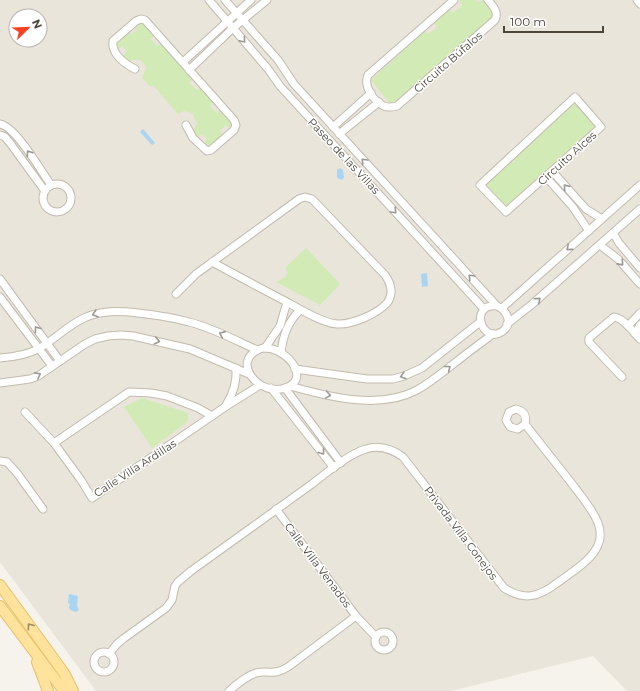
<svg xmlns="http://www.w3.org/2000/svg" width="640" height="691" font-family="Montserrat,sans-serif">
	<rect width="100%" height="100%" fill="#f6f3ec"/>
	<path fill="#eae5da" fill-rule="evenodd" d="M0,0H640V691H627L593,656L451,691H96L0,562ZM16,16H40V40H16Z"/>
	<g fill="#d2eab5">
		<polygon points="459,0 476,0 478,2 483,0 495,16 391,105 371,80 425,31 428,34 437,27 434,22 449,9 453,13 462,5"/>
		<path d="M142,21L154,35L151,39L157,46L161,44L193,79L189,83L197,90L200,87L213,102L210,106L217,113L220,110L233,123L231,129L226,125L220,131L223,135L209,146L204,143L207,139L202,134L197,137L195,136L193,131L197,123L192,113L184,111L178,114L153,85L151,87C139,76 143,80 146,67C141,57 135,59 127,62L122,57L127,51L122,46L118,49L115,45L116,41L127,31L132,34L137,29L134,26Z"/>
		<polygon points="575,101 598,127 506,210 483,185"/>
		<polygon points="306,248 340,284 320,305 276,282 285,277 288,272 285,268"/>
		<polygon points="142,398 188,413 188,419 186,423 152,448 124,407"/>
	</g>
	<g fill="#a9d4f2">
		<polygon points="143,129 155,143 152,145 140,132"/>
		<polygon points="340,168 343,170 344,177 342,180 337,178 337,170"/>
		<polygon points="427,273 428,286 422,287 421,274"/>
		<polygon points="69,594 78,596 77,606 79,610 76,612 70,610 69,607 70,604 68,603"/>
	</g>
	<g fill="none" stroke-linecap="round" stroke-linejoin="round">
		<g stroke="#c2bbae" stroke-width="9">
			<g id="street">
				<polyline points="209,0 268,69 280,86 484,309"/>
				<path d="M225,0L278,60L294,84L497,306C507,310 513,323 503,331C482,346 468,303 497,306"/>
				<path d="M454,0L368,75C363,86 374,102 384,106C388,108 393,107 397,106L495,20C499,12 493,6 488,0"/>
				<polyline points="637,0 640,4"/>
				<polyline points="183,62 251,0"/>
				<path d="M135,69C125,64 111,54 113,41L136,21L141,19L145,20L234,120L236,125L234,130L211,150L207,151L193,138L186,125"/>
				<polyline points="189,70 233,28 267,0"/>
				<polygon points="575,97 601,127 506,212 480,185"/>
				<path d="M0,124C16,127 41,171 51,185"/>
				<polyline points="333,127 371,93"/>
				<polyline points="339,134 379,102"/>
				<polyline points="0,135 5,137 10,143 45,191"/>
				<polyline points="552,171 586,209 602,219"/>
				<polyline points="546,177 572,206 589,231"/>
				<circle cx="57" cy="198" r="14"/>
				<polyline points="613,233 619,243 640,268"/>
				<polyline points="600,245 618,259 640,284"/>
				<polyline points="0,279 60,361"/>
				<path d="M176,294L196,274L299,199L305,197L312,199L385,275C391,283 394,294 387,303C377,314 352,325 337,324C322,323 298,308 285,301C260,288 236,275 212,262"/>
				<polyline points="0,297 52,366"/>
				<polyline points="502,308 640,185"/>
				<polyline points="507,324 530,306 640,209"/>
				<polyline points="628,326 640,313"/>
				<polyline points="635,334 640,325"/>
				<path d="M263,348C284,346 311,376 288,387C260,400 227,359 263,348Z"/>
				<polyline points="265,348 280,326 287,302"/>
				<path d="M281,353C283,335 288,322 300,310"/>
				<path d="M0,358C13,357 27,355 38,349C54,340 67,326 84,318C102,310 119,311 138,313C155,315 172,317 189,322C213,328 235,340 257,350"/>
				<polyline points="295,369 367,379 393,379 404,376 422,368 480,322"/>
				<path d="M622,377L589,342V338L614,317C624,318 633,332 640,339"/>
				<polyline points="0,383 30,379 38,376 85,344 95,339 108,336 121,335 133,336 190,349 249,374"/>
				<path d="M290,386C329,397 380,410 417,390C428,384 438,376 447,369C462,357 478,345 493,334"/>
				<polyline points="271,388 334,468"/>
				<polyline points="285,388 341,463"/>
				<path d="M226,405C234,393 237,382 236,368"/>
				<polyline points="25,412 54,443 81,480 92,498 225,407 260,385"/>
				<polyline points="54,443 129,392 151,393 167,396 198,408 212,416"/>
				<polyline points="0,461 7,462 17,473 43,509"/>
				<polyline points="276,509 356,616 376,637"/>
				<circle cx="384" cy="641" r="9"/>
				<circle cx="104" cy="662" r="10"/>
				<path d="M109,654L117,644L123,639L166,608L172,600L175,586L178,582L191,571C231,542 272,513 312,484C326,473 350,453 366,449C379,445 392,449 403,457L504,588C524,601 539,597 557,583C569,574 589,562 596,549C601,541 601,531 598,523C593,510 584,500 576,489C559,467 542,446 525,424C527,416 524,411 516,409L509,412L506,420L510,427L518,429L525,424"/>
				<path d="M229,691C237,684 246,676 256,673C270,670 273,676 288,667L356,616"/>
			</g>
		</g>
		<g stroke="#e6c16a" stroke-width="12">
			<g id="primary">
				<polyline points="0,585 64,673 73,691"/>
				<polyline points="0,606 64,691"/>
				<polyline points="37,662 48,691"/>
			</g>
		</g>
		<use href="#street" stroke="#fff" stroke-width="7"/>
		<use href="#primary" stroke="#ffe39c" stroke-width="10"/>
	</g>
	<defs><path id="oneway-chevron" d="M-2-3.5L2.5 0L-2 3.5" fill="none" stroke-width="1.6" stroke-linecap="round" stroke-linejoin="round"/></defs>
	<g stroke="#9c9892">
		<use href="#oneway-chevron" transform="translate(243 40) rotate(50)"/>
		<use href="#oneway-chevron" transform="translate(29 153) rotate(-124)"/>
		<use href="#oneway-chevron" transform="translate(364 161) rotate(-133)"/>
		<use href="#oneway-chevron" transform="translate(566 187) rotate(-131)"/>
		<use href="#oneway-chevron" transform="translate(394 211) rotate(47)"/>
		<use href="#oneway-chevron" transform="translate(569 248) rotate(139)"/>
		<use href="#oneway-chevron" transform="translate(621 263) rotate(48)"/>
		<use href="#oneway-chevron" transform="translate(471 277) rotate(-133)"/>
		<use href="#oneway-chevron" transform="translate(538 300) rotate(-42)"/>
		<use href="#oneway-chevron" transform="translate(95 314) rotate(164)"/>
		<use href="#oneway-chevron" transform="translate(37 329) rotate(-127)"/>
		<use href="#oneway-chevron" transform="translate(222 334) rotate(-156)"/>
		<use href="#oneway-chevron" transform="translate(157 341) rotate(12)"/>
		<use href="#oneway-chevron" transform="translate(448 368) rotate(-38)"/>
		<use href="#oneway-chevron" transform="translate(38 375) rotate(-28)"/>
		<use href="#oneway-chevron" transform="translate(403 376) rotate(163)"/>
		<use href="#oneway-chevron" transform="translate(328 395) rotate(10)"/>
		<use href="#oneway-chevron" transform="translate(322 452) rotate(52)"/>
	</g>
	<use stroke="#9c8c66" href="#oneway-chevron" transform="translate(30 626) rotate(-126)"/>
	<g text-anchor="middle" stroke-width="3" stroke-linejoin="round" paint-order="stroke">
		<g font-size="11" fill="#4b4439" stroke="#fff">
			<text transform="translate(448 62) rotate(-41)" y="4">Circuito Búfalos</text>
			<text transform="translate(344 156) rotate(47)" y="4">Paseo de las Villas</text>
			<text transform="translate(567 158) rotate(-42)" y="4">Circuito Alces</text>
			<text transform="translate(135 468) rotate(-33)" y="4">Calle Villa Ardillas</text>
			<text transform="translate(461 533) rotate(53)" y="4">Privada Villa Conejos</text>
			<text transform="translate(318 565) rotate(53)" y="4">Calle Villa Venados</text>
		</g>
	</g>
	<g transform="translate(28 28) rotate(67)"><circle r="19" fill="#ffffff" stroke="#b7b4b0"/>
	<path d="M0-3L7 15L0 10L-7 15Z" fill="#fc3f1d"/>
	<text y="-6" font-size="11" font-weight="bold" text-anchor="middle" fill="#4b4439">N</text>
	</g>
	<path d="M504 26v6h99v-6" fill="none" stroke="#4b4439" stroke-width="2"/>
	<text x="510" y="26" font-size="12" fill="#4b4439" stroke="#ffffff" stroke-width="3" paint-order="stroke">100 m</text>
</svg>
